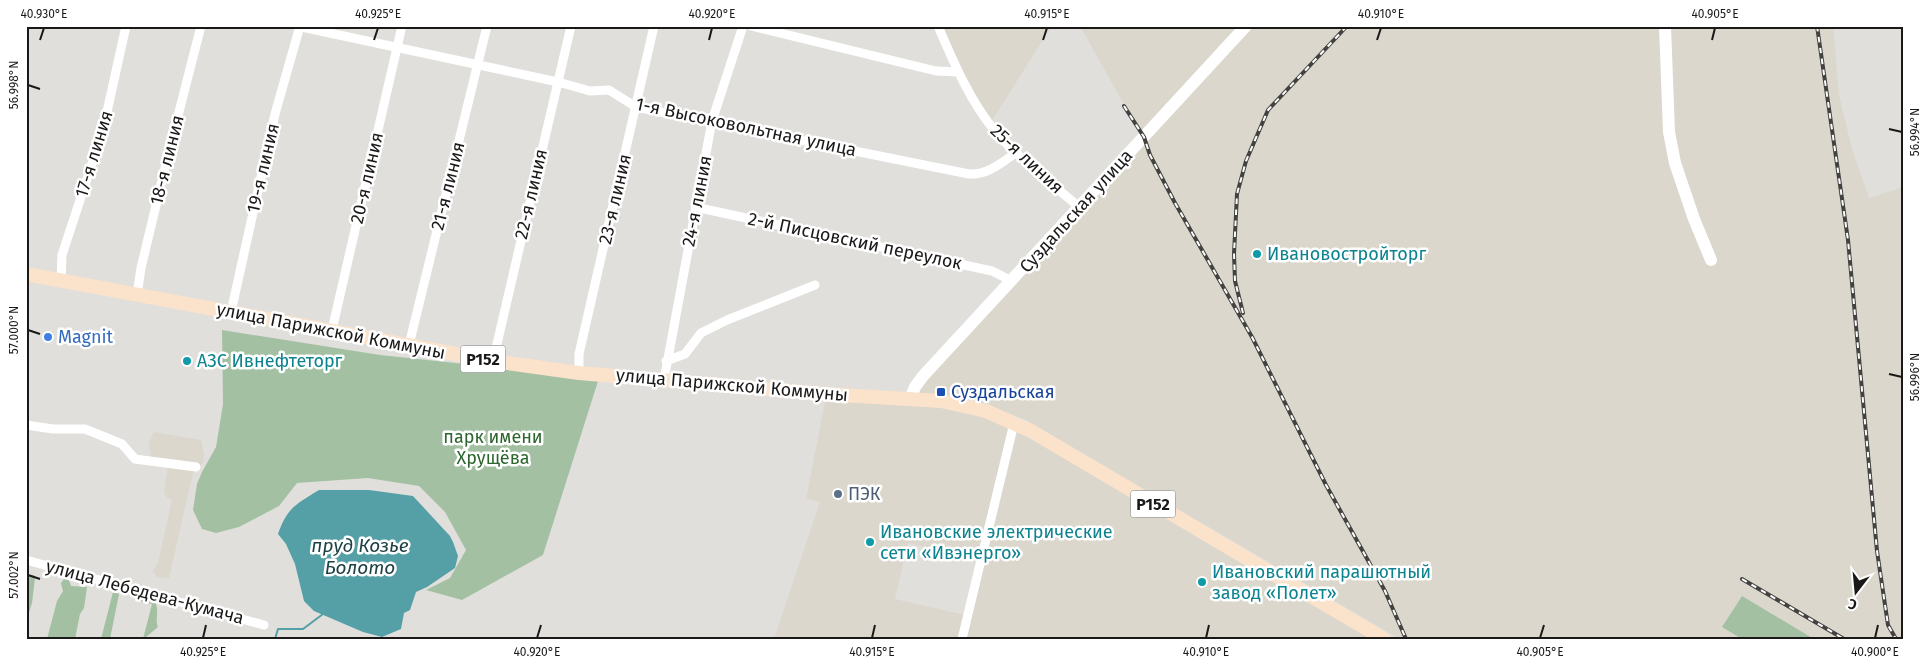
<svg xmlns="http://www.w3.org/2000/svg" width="1929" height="665" font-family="'Fira Sans',sans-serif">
	<rect width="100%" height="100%" fill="#e0dfdc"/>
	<g fill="#dbd7cc">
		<polygon points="934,26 1052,26 989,125 977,114 955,76"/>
		<polygon points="1080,26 1237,26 1140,133"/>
		<polygon points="1243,26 1833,26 1839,95 1852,149 1869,198 1903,187 1903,639 1400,639 1026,420 999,410 920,393 918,391"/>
		<polygon points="826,397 957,408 1011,425 978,560 908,543 895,599 965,615 960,639 774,639 820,502 806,499"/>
		<polygon points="1018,429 1380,639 966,639"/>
		<polygon points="154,432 201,440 204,455 203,463 199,466 151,458 149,443"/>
		<polygon points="168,465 194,468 169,578 157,577 153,571 158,563 172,500 167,498 164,492"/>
	</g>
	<g fill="#a4c0a3">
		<polygon points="222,330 380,355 599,378 543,555 462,600 426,590 450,578 466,550 445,512 419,486 368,478 297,483 279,506 239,527 216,533 202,529 193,510 197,484 202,472 216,447 223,404"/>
		<polygon points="28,575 34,575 35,578 32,603 26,622 26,578"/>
		<polygon points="64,579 69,580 71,586 87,587 84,608 80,614 75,639 47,639 57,601 63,591 61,583"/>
		<polygon points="113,592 119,594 110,639 101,639"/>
		<path d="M138,592C149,597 159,600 157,614C157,619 156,622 158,627L146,637L147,639H143L152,604L136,600Z"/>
		<polygon points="1742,596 1814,639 1742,639 1722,627"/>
	</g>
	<path fill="#55a0a7" d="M319,490H369L413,496L450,536L453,542L458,556L455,568L427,587L416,592L410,610L404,613L401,629L382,637L363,632L314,611L304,601L295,564L286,544L278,534C287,508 296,504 319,490Z"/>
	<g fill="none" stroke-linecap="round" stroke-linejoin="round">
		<polyline stroke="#55a0a7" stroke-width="2" points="275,639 278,629 303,629 323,614"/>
		<g stroke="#fff" stroke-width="9">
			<path d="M297,26L558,82L590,91L609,90L636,107L969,174C988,175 1001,163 1017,152"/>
			<polyline points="751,26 936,71 958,72"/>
			<path d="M938,26C954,63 969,99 994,130C1016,157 1053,184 1080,208"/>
			<polyline points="695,207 992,271 1012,281"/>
			<polyline points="61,281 62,255 103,130 126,26"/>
			<polyline points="137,295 141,268 170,147 201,26"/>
			<polyline points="231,312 275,114 300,26"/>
			<polyline points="332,330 402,26"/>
			<polyline points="409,345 487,26"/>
			<polyline points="493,361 571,26"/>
			<polyline points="666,361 685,354 701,333 727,320 815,285"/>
			<polyline points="579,373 579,354 654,26"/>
			<polyline points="664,380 712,121 743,26"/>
			<polyline points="26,425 53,429 85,429 122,444 135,459 196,467"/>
			<polyline points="26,560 264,625"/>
			<polyline points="962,639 1014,423"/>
		</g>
		<g stroke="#fff" stroke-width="12">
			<polyline points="1665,26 1669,132 1675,163 1694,219 1711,260"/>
			<polyline points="910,399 915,387 923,376 1246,26"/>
		</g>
		<polyline stroke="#fbe2cb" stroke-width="14" points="26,274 493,361 579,373 824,394 941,401 986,411 1031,431 1384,639"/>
		<g stroke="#434240" stroke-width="4">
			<g id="rail">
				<polyline points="1817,26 1848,240 1877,551 1888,625 1896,639"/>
				<polyline points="1124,106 1144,137 1150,155 1175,203 1252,337 1326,485 1385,591 1406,639"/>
				<polyline points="1243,313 1235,281 1234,254 1237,194 1246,161 1268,110 1347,26"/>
				<polyline points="1742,579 1844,639"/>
			</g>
		</g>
		<use href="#rail" stroke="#fff" stroke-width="2" stroke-dasharray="5.5" stroke-linecap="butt"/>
	</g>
	<path fill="none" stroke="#1a1918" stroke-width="2" d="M40,40L44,28M374,40L378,28M709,40L712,28M1043,40L1047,28M1377,40L1381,28M1712,40L1715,28M28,85L40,89M1889,129L1902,132M28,330L40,334M1889,374L1902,377M28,575L40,579M203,638L206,625M537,638L541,625M872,638L875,625M1206,638L1209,625M1540,638L1544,625M1875,638L1878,625"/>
	<g fill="#0f9aa8" stroke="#fff" stroke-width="2">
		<circle cx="1257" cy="254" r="5"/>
		<circle cx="187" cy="361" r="5"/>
		<circle cx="870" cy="542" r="5"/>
		<circle cx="1202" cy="582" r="5"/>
	</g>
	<circle fill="#3f7fe0" stroke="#fff" stroke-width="2" cx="48" cy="337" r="5"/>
	<rect fill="#1a4fb4" stroke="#fff" stroke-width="2" x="936" y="387" width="10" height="10" rx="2.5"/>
	<circle fill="#5c6f8a" stroke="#fff" stroke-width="2" cx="838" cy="494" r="5"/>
	<g text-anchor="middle" stroke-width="5" stroke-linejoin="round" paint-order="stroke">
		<g fill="#fff" stroke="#5f5e5d" stroke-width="1">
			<rect x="460.5" y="345.5" width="45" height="27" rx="4"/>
			<rect x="1130.5" y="490.5" width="45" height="27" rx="4"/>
		</g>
		<g font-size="16" font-weight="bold" fill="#1a1918">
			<text x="483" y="365">Р152</text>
			<text x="1153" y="510">Р152</text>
		</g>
		<g font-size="18" fill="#1a1918" stroke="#fff">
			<text transform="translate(746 127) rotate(12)" y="6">1-я Высоковольтная улица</text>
			<text transform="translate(94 154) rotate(-73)" y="6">17-я линия</text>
			<text transform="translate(1027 159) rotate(43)" y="6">25-я линия</text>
			<text transform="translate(167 160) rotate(-76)" y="6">18-я линия</text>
			<text transform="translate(263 168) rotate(-77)" y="6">19-я линия</text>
			<text transform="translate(367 178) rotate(-77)" y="6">20-я линия</text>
			<text transform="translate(448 186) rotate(-76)" y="6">21-я линия</text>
			<text transform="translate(531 194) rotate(-77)" y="6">22-я линия</text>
			<text transform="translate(615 199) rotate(-77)" y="6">23-я линия</text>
			<text transform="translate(697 201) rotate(-79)" y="6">24-я линия</text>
			<text transform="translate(1076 211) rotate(-48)" y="6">Суздальская улица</text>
			<text transform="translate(855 241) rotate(12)" y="6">2-й Писцовский переулок</text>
			<text transform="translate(331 331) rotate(11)" y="6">улица Парижской Коммуны</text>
			<text transform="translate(732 385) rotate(5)" y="6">улица Парижской Коммуны</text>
			<text transform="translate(145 592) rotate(15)" y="6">улица Лебедева-Кумача</text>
		</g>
		<g font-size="18" fill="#0d838f" stroke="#fff" text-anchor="start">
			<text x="1267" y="260">Ивановостройторг</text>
			<text x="197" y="367">АЗС Ивнефтеторг</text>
			<text x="880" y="538">Ивановские электрические<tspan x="880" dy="21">сети «Ивэнерго»</tspan></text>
			<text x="1212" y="578">Ивановский парашютный<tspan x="1212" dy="21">завод «Полет»</tspan></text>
		</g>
		<g font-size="18" fill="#366cbe" stroke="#fff" text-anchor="start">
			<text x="58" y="343">Magnit</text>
		</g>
		<g font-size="18" fill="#164399" stroke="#fff" text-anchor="start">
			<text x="951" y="398">Суздальская</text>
		</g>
		<g font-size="18" fill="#2c662e" stroke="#fff">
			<text x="493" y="443">парк имени<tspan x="493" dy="21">Хрущёва</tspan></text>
		</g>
		<g font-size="18" fill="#4e5e75" stroke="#fff" text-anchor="start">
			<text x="848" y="500">ПЭК</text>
		</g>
		<g font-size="19" font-style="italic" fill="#1d4145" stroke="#fff">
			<text x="360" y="552">пруд Козье<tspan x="360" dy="22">Болото</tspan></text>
		</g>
	</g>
	<rect width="1929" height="665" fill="none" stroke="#ffffff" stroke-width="55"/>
	<g transform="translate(1856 592) rotate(196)" stroke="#ffffff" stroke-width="4" paint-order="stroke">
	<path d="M0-4L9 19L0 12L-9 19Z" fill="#1a1918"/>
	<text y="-8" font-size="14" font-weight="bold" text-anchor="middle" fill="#1a1918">С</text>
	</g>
	<rect x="28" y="28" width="1874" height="610" fill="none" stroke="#1a1918" stroke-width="2"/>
	<g font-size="12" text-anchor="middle" fill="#1a1918">
		<text x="44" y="18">40.930°E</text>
		<text x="378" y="18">40.925°E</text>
		<text x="712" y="18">40.920°E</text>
		<text x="1047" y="18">40.915°E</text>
		<text x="1381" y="18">40.910°E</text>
		<text x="1715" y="18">40.905°E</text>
		<text transform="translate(14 85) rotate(-90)" y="4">56.998°N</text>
		<text transform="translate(1915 132) rotate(-90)" y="4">56.994°N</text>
		<text transform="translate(14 330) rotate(-90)" y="4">57.000°N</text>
		<text transform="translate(1915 377) rotate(-90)" y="4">56.996°N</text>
		<text transform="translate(14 575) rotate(-90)" y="4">57.002°N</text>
		<text x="203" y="656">40.925°E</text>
		<text x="537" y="656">40.920°E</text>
		<text x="872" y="656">40.915°E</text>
		<text x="1206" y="656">40.910°E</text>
		<text x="1540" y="656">40.905°E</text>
		<text x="1875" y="656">40.900°E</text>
	</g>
</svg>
